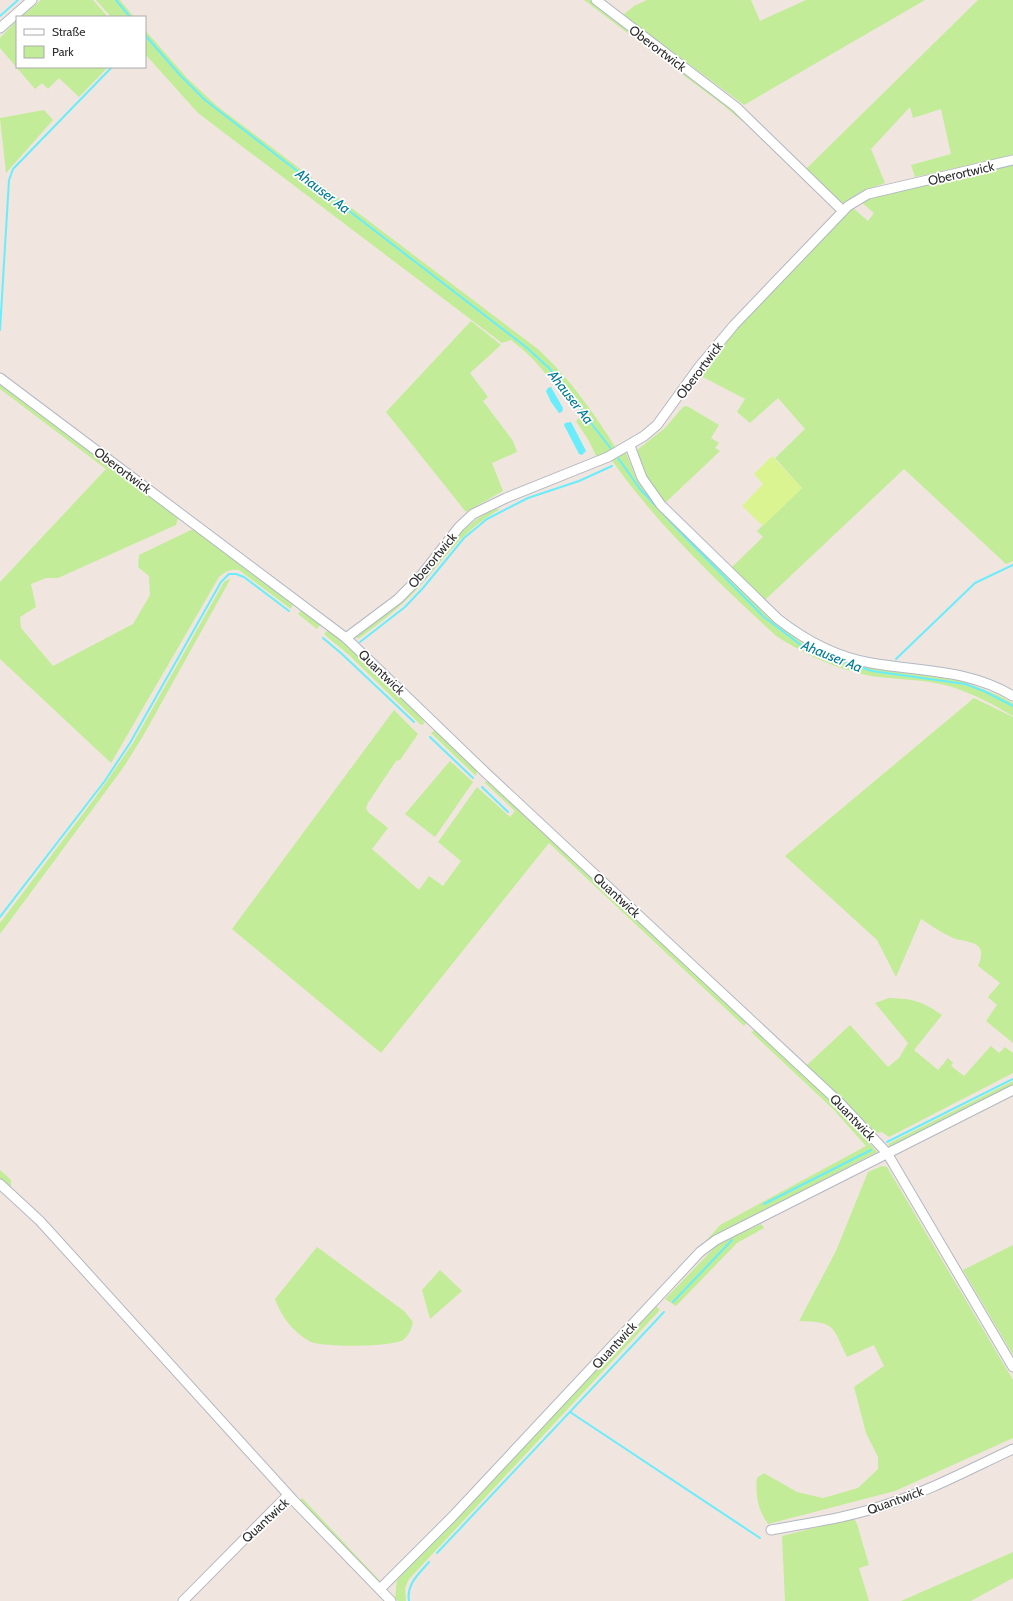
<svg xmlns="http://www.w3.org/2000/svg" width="1013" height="1601" font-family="Cabin,sans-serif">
	<rect width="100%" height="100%" fill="#f0e6df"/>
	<g fill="#c2ec97">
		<polygon points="41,0 93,0 108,17 21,17"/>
		<polygon points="96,0 120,0 134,17 111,17"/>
		<polygon points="584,0 592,0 723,99 746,120 743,122 723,105"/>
		<polygon points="647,0 751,0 760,21 806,0 925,0 744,105 623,15 634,6"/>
		<polygon points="978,0 1013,0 1013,155 915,177 911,165 951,154 941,109 913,118 910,107 871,149 885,183 862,191 841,205 806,169"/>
		<polygon points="17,20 17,67 108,67 79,97 59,78 48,89 42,83 35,89 0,48 0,38"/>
		<path d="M145,30L187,78L217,106L539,350C571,380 594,413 617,450L597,458L589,441L576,421L585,412L558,375L548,377C537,362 525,351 511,340L502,343L198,113L145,54Z"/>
		<polygon points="44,110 53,120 6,173 0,118"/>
		<polygon points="1013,165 1013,561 1006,564 904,469 765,600 731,568 763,537 757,531 802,488 775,458 805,429 778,398 750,423 737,412 745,399 701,376 739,325 836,220 853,208 868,221 874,213 860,201"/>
		<polygon points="471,321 501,345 470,373 488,397 483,401 513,441 517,452 492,463 503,491 466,512 386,412"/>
		<path d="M0,382L178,518L176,525L58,578H46L31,584L36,607L20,617L21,628L53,666L133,624L150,595L149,576L138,567L139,555L195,528L293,604L291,609L239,570C230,569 226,571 219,577L111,763L0,659V582L106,469L0,389Z"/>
		<polygon points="687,406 719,425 711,438 719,443 715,448 720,451 665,503 646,476 637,450 665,428 683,407"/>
		<path d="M625,451L636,478L649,497L766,614L798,640L825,654L843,660L867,667L962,681L1000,696L1013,703V716C994,705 974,694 952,687C927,679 898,680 871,676C838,670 804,654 776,636C717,581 657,525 611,459Z"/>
		<path d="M493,509H500C462,531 447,556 419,587C401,607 380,623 358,639L356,637L398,604L459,534L477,519Z"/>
		<polygon points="231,578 143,736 123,768 0,934 0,923 95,798 133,743 224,582"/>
		<polygon points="301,610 321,624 317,629 298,614"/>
		<polygon points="328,630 353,651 423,719 424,724 421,725 349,655 324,634"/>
		<path d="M974,698L1013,717V1043L986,1021L997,1005L988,997L1000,983L978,966C990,938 965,944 951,937C940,932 931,925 921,919L896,977L877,940L785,856Z"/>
		<polygon points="394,710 418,734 400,760 396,761 368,803 366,808 368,812 388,828 372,849 419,890 429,876 443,886 461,861 438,842 477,787 510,817 515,811 484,782 489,782 747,1022 744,1026 549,843 381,1053 232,929"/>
		<polygon points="435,730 477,770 476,776 431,733"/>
		<polygon points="450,761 473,782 435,837 405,814"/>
		<path d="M889,998C915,999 921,1001 942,1015L914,1050L938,1070L948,1058L953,1063L951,1066L964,1076L991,1046L999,1053L1005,1047L1013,1053V1073L889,1137L882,1132L875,1133L807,1065L850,1025L888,1067L899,1058L908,1043L875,1003Z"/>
		<polygon points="755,1030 842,1111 877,1152 705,1242 720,1225 866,1146 833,1109 751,1032"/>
		<polygon points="1013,1081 1013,1086 890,1148 888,1144"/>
		<path d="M882,1166L887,1167L1013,1380V1438L895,1491L768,1524C758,1510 755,1495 757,1478L764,1473L797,1492L823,1498L858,1488L878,1469V1457L866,1433L854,1387L884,1366L874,1345L847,1357C832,1326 836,1322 799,1321L836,1251L868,1172Z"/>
		<polygon points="0,1170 11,1180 11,1189 0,1179"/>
		<polygon points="761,1224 764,1228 737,1243 676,1306 665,1299 719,1243"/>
		<polygon points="1013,1245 1013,1355 963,1270"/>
		<path d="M317,1247L404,1311L413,1322C412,1328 408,1337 403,1340C391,1347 320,1348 309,1341C293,1332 281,1316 275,1299Z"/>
		<polygon points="440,1270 462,1291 430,1319 422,1290"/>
		<polygon points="655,1305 660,1310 409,1579 405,1588 406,1601 398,1601 395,1598 397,1580"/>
		<polygon points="302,1498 381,1582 378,1585 298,1503"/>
		<polygon points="854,1518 857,1524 869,1565 859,1568 869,1601 785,1601 782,1536"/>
		<polygon points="1013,1552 1013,1578 971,1601 901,1601"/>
	</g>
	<polygon fill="#dbf492" points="772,456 802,488 763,526 742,506 763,484 754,474"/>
	<g fill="#69edfc">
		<polygon points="551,387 563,408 562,412 559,413 551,402 546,391 548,388"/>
		<polygon points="571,422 586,451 582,455 579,454 564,425 565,423"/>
	</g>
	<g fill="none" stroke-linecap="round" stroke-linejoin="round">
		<g stroke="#69edfc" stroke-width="2">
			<polyline points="116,0 130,17"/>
			<polyline points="0,16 18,0"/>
			<polyline points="145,35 180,75 205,100 526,347 549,368 564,385 591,423 612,450"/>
			<polyline points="0,330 9,180 13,169 112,67"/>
			<polyline points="616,455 640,489 686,538 764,617 801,645 822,655 872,671 965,684 984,691 1013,706"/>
			<polyline points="323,638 342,654 414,722"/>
			<polyline points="360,642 405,607 423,588 464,538 487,519 528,498 579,481 612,466"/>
			<polyline points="896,659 975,583 1013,565"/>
			<polyline points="430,737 473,778"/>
			<polyline points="482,787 508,812"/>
			<polyline points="0,917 104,782 130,743 221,582 229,574 236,574 244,577 289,611"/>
			<polyline points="887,1142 1013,1079"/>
			<polyline points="764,1204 871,1150"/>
			<polyline points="673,1302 732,1240"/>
			<polyline points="570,1412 760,1538"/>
			<polyline points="437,1553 664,1312"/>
			<path d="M409,1601C406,1584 419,1574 429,1562"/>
		</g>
		<g stroke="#b3b8c2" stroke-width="11">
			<g id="minor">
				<polyline points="596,0 736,107 843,211"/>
				<polyline points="0,28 32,0"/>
				<polyline points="0,378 346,638 485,772 841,1104 887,1153 1013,1367"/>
				<path d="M630,446L642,478L661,505L778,619C806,641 837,657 871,663C922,672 967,669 1013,696"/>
				<polyline points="346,638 398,599 420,577 459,527 473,514 506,498 608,457 644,436 657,425 699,367 734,325 848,206 868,194 1013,160"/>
				<polyline points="0,1184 40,1221 294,1501 391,1601"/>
				<path d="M771,1530C808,1523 846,1518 882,1506C927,1492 970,1469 1013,1449"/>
				<polyline points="380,1589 452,1517 700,1252 716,1240 1013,1090"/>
				<polyline points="183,1601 288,1495"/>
			</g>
		</g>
		<use href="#minor" stroke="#fff" stroke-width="9"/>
	</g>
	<g text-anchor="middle" stroke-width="3.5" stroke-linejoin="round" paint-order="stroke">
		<g font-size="13" fill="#2e2e2e" stroke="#fff">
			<text transform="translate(658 48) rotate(37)" y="5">Oberortwick</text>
			<text transform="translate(961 173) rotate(-13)" y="5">Oberortwick</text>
			<text transform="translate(699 370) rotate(-53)" y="5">Oberortwick</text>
			<text transform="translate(123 470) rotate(37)" y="5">Oberortwick</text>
			<text transform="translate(432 560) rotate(-50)" y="5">Oberortwick</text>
			<text transform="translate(382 672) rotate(44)" y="5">Quantwick</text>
			<text transform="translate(617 895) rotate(43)" y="5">Quantwick</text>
			<text transform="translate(853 1117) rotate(46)" y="5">Quantwick</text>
			<text transform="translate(614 1345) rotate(-47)" y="5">Quantwick</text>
			<text transform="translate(895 1500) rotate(-20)" y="5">Quantwick</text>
			<text transform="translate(265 1520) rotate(-43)" y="5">Quantwick</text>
		</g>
		<g font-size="14" font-style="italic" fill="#037d98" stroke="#fff">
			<text transform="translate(323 191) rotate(37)" y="5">Ahauser Aa</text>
			<text transform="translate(571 397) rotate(52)" y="5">Ahauser Aa</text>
			<text transform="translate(832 656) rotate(22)" y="5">Ahauser Aa</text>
		</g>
	</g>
	<rect x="16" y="16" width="130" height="52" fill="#ffffff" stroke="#ababab"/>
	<rect x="24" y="29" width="20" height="6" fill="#ffffff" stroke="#ababab"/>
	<text x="52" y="36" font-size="12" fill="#2e2e2e">Straße</text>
	<rect x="24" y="46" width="20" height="12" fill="#c2ec97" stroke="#ababab"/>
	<text x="52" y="56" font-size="12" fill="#2e2e2e">Park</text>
</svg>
